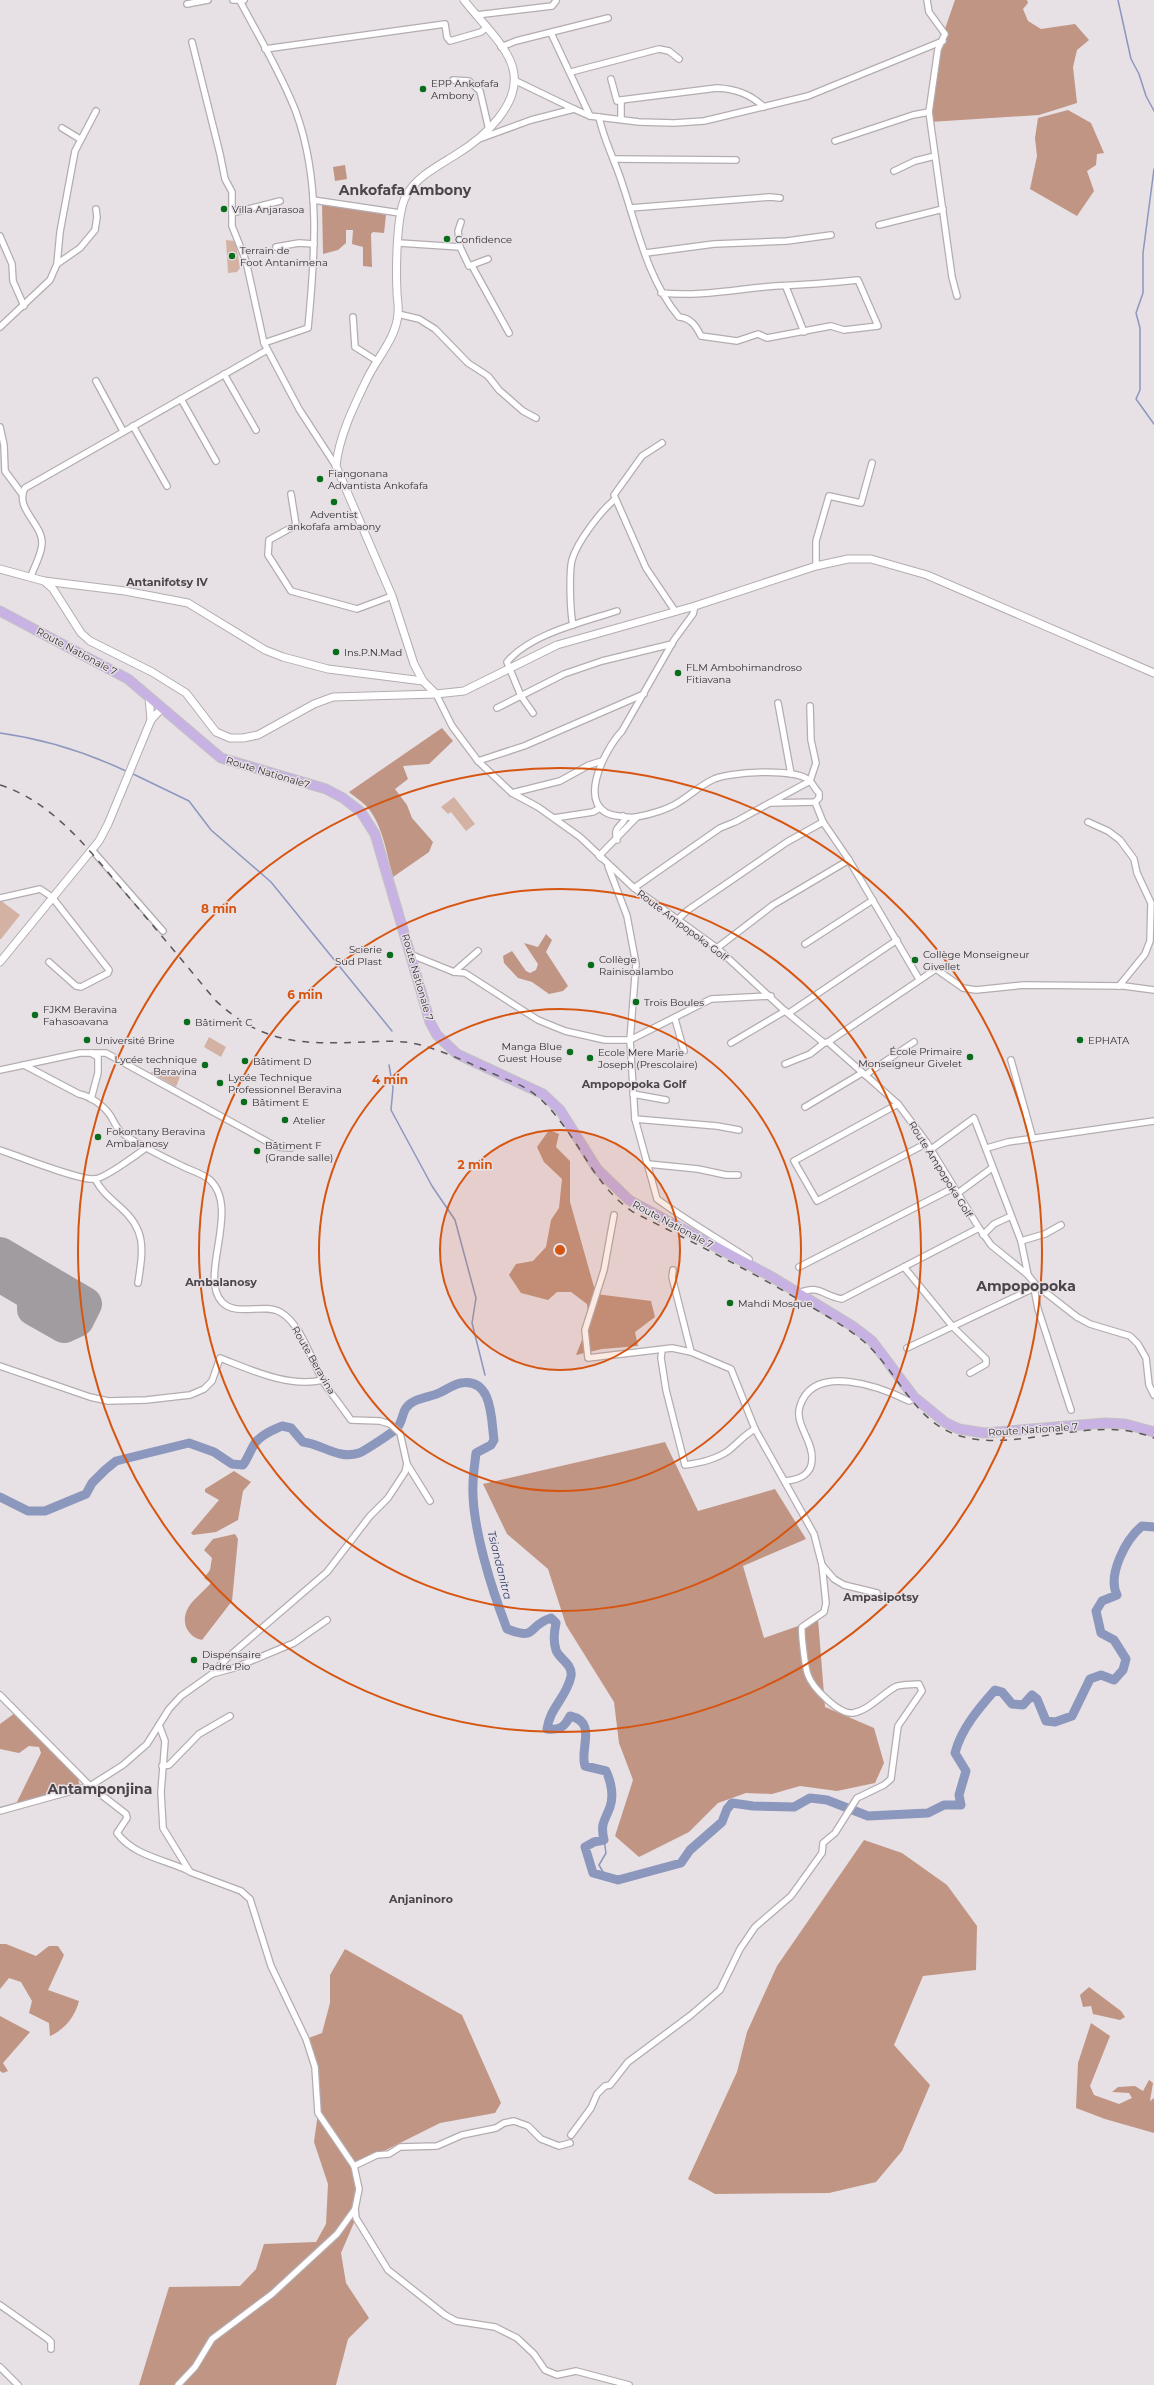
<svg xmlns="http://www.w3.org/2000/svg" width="1154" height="2385" font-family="Montserrat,sans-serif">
	<rect width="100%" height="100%" fill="#e7e0e5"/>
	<g fill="#d3b1a3">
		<polygon points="226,240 234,241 236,244 240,268 237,272 228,273"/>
		<polygon points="454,797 475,824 466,831 451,812 448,814 441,807"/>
		<polygon points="0,900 20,915 1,939 0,939"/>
		<polygon points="209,1037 226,1047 221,1057 204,1047"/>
		<polygon points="150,1072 181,1074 176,1087"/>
	</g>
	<g fill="#c09583">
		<polygon points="955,0 1027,0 1028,3 1023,9 1028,21 1041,29 1075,24 1089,40 1077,50 1073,67 1077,103 1039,115 930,122 938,49"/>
		<polygon points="1068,110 1091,123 1104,153 1097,154 1096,165 1087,171 1094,191 1077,216 1030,189 1037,156 1035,138 1038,118"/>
		<polygon points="345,165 347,179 335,181 333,167"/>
		<polygon points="322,203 386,215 384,233 373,232 371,234 372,267 363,266 363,247 352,244 353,230 346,230 346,243 338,250 323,254"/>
		<path d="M442,728L453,741L429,764L403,766L408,779L395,789L407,805L412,818L433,842L429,852L393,877C387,855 383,826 368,808C363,802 355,797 349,792Z"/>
		<polygon points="546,934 552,940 546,952 568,986 563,991 549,994 532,982 518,978 504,963 503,956 512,951 526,971 530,973 536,970 538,964 524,943 538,947"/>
		<polygon points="549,1130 559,1134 556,1147 570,1161 570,1202 596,1294 651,1301 655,1317 635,1332 638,1346 602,1349 576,1355 589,1322 587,1304 571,1292 557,1292 548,1300 521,1293 509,1275 516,1264 533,1261 546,1247 551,1220 559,1208 562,1179 544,1162 537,1147"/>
		<polygon points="665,1442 698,1511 775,1489 806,1539 743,1566 764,1638 818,1619 825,1707 874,1728 884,1763 875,1783 837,1791 800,1786 772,1794 746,1793 718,1803 689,1832 639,1857 615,1836 633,1780 619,1743 614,1702 566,1625 548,1569 507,1534 483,1484"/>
		<polygon points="234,1471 251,1482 243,1491 238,1520 216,1532 193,1535 191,1533 219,1500 205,1492 205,1489"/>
		<path d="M235,1534L238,1539L232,1601L202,1640C188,1637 181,1623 187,1610C191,1601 204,1591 211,1583L204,1578L210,1570L212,1558L204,1550L213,1539Z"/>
		<polygon points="15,1713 78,1778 80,1787 16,1804 41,1753 39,1747 29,1746 19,1753 0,1749 0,1724"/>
		<polygon points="864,1840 902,1853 947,1885 977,1926 976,1970 923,1976 894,2045 930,2085 902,2151 876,2182 829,2193 715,2194 688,2179 737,2072 747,2032 777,1966"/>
		<path d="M0,1944H6L36,1956L49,1946H58L64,1955L48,1990L79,2001C75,2017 64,2030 50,2036L49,2023L29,2013L32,2001L21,1982L9,1978L0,1989Z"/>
		<polygon points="345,1949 462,2015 501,2103 495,2113 440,2123 354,2166 359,2189 356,2218 341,2253 346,2283 369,2318 348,2339 336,2385 139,2385 169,2287 240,2286 256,2269 264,2244 316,2242 326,2224 328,2184 314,2142 318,2113 315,2067 306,2039 322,2033 330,2003 330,1975"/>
		<polygon points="1089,1987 1121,2011 1125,2017 1120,2020 1093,2014 1091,2006 1083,2007 1080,1995"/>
		<polygon points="0,2016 30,2032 3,2063 8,2071 3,2073 0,2071"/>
		<polygon points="1091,2023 1110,2036 1090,2086 1094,2095 1119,2104 1132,2098 1129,2093 1112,2092 1118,2087 1135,2086 1143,2091 1149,2080 1153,2083 1150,2101 1154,2098 1154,2133 1105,2119 1076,2108 1078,2063"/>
	</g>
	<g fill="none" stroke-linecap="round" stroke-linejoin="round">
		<g stroke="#8b97bd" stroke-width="1.5">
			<polyline points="1118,0 1131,59 1139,74 1146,96 1154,111"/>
			<polyline points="1154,169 1143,253 1143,293 1136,313 1140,328 1140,390 1136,399 1154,424"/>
			<path d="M0,733C44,739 88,753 128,772"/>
			<polyline points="131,773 189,801 211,830 271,882 392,1031"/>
			<polyline points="389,1065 393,1088 391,1110 432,1186 455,1220 476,1298 472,1323 485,1375"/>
			<polyline points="604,1840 606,1853 599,1865 606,1877"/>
		</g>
		<path stroke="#8b97bd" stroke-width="9" d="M0,1497L28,1511H45L86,1494L92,1483L105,1470L116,1461L189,1443L214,1452L232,1464L243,1465C248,1458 251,1449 255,1443C262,1434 273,1430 282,1426L291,1428L303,1442C322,1444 339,1460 359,1453C363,1452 395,1431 397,1428C402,1423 402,1414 406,1408C413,1398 428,1398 439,1393C446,1390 454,1384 461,1383C493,1378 491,1419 494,1440L491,1445L476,1453C475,1463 473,1474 473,1484C471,1525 492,1590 507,1629C539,1641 526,1626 551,1618L556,1623C554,1632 553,1641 556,1650C559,1659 573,1664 571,1676C567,1697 550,1707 547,1729C560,1730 564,1728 570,1716C598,1722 579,1749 585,1766L606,1771C611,1781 614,1796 610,1807C605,1821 600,1823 604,1840L594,1842L585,1847L593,1873L618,1880L681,1863L690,1850L722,1822L727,1809L732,1803L753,1806L794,1807L810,1798L827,1800L868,1816L928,1813L944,1805H961L959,1795L966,1771L955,1753C961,1729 979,1708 995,1690L1002,1692L1012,1704L1023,1705L1032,1695L1037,1699L1046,1721L1055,1722L1072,1716L1090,1679L1101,1675L1114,1680L1123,1670L1126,1659L1114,1640L1101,1633L1096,1611L1102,1601L1117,1595C1107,1575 1126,1539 1142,1526L1154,1527"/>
		<polyline stroke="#a19c9f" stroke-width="34" points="0,1254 85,1304 77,1320 64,1326 34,1309 34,1295 0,1275"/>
		<g stroke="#b3acb1" stroke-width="8">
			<g id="minor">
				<polyline points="233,0 244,0"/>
				<polyline points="927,0 929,12 945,34 938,49 929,112 952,277 957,296"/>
				<path d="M240,1C259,37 281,73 296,112C321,181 315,256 308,328L264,343"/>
				<polyline points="187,4 208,0"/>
				<polyline points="476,15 552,6 556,1"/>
				<polyline points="551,33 590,116"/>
				<polyline points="192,42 220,154 225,179 232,192 232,226 246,261 264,343 299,409 336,466"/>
				<polyline points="501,47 516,41 608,18"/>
				<polyline points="265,49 445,24 447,37 450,41 481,32 486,28"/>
				<polyline points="571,72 659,49 669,51 679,59"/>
				<polyline points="611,79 617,101 621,100 621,118"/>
				<polyline points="453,80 469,81 480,91 489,130"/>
				<polyline points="514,80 574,109"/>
				<path d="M621,100L717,88C736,89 750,94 764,107"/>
				<path d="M599,117C604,141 616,163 623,186C638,231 648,280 679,317C691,318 696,326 701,336L737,341L758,334L767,338L831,326L844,330L878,326L858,280C830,283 803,285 775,286C737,289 700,297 661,293"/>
				<polyline points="62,128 80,139"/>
				<polyline points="479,139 531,120 574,109 590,116 639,122 674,123 704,121 808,96 943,41"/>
				<polyline points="835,141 913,115 929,112"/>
				<polyline points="614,159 736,160"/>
				<polyline points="894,171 915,161 935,156"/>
				<polyline points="313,200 400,213"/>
				<polyline points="630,208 770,197 780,198"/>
				<polyline points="232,213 280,201"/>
				<polyline points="879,225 943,209"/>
				<polyline points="0,236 12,264 13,281 24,306"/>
				<polyline points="399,243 460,247 469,266 488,259"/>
				<polyline points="276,247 299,243 314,244"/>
				<polyline points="460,247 458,231 461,222"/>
				<polyline points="646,253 714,244 787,241 831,235"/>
				<polyline points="57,264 60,232 75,151 96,111"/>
				<polyline points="472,266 509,333"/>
				<polyline points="786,287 804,332"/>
				<polyline points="398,314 419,319 435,329 468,363 488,376 499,390 523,411 536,418"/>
				<polyline points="353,317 355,347 377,361"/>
				<polyline points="0,327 50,280 57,264 80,248 95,230 97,217 96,209"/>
				<polyline points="224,374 256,430"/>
				<polyline points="96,381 123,431"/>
				<polyline points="181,399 216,461"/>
				<polyline points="133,426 167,486"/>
				<polyline points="0,427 4,445 5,471 22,494"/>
				<polyline points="662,443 642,456 614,495 646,568 675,611"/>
				<polyline points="291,494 296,525 269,540 268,555 291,591 357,609 392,596"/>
				<polyline points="816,566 816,541 829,496 861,503 872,463"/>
				<path d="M31,576C34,567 42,554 42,543C42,523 14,508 25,488L267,350"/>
				<path d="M695,606L693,614L674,640L622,731C604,750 573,811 618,816C624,817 631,818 636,817C649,815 669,809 679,802C690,795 700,786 712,780C727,772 797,767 810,781C813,784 815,789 819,793V798L815,802L770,803"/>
				<path d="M573,625C570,612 569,572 572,560C577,542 600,512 614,500"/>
				<polyline points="436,694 452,726 478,761 512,793 538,807 580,837 634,888 717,948 785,1011 824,1043 828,1042 898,1104 927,1143 979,1228 991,1245 1028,1275 1036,1285 1077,1317 1090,1324 1130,1336 1138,1344 1146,1358 1149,1385 1154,1395"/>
				<polyline points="778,703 791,774"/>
				<polyline points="497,708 564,674 602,661 672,644"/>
				<path d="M533,713L521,696L507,662C530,634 583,622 617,611"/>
				<polyline points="478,761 524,746 644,694"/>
				<polyline points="512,793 560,781 589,765 602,761"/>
				<polyline points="815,802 823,822 849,860 919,979"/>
				<polyline points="554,818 593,812 600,808"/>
				<polyline points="1088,822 1108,831 1120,840 1134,859 1137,873 1151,903 1150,941 1145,954 1119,986"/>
				<path d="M617,840C613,827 620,828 625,819L623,816"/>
				<polyline points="92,850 163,931"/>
				<polyline points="601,858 599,856 636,818"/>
				<path d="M608,866L627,916L636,964L630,1040L635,1119L657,1199C687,1221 719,1239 749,1259L748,1265"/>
				<polyline points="634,888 720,828 735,822 810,781 816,763 811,740 810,706"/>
				<polyline points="0,898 40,889 52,897 109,970 108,973 81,987 76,986 49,962"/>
				<polyline points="678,919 688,910 787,842 823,822"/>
				<polyline points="805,944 873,900"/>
				<polyline points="717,948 773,905 849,860"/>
				<polyline points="412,955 454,972 465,973 538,1020 565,1031 605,1040 630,1040 711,999 771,996"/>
				<polyline points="454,972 478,951"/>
				<polyline points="789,1013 897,940"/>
				<polyline points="675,1019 684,1051"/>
				<polyline points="828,1042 936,969 963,988 976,990 1024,985 1124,986 1154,990"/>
				<polyline points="731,1043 785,1011"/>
				<polyline points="91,1053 106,1053 277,1147 291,1148"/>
				<polyline points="1011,1060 1033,1139"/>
				<polyline points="785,1064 810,1054 824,1043"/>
				<polyline points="0,1070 80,1053 91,1053 98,1057 98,1073 91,1099"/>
				<polyline points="865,1075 914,1042"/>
				<polyline points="633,1094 666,1100"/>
				<polyline points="898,1104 794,1161 817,1201 927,1143"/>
				<polyline points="805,1107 862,1073"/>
				<polyline points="635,1119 717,1126 739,1130"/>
				<polyline points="987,1148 1008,1142 1154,1121"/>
				<path d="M0,1150C18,1156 80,1181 95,1179C105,1178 138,1154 147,1147"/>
				<polyline points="930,1150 974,1118 1021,1241 1028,1275"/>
				<polyline points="648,1164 698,1169 726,1175 738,1175"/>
				<path d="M95,1179C102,1192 109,1197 120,1207C147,1230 143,1250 138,1283"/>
				<polyline points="958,1193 992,1168"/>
				<polyline points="614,1215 604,1270 585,1330 588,1358 672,1348 691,1352 731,1369 755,1429 814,1534 822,1565 834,1579 844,1585 877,1593"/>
				<polyline points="983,1235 994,1224 1011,1216"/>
				<polyline points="1021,1241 1045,1234 1061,1225"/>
				<polyline points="799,1267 953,1188"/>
				<polyline points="904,1267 953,1327 986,1359 986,1364 970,1373"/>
				<polyline points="673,1270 672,1277 691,1352"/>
				<polyline points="1036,1285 1034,1288 1038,1309 1071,1410"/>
				<path d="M799,1293C819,1284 823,1296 842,1299L979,1228"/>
				<polyline points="907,1348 1034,1288"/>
				<path d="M662,1350L661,1358L666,1390L685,1465C700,1463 715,1460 728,1451C738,1443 744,1435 755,1429"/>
				<path d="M0,1366L90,1397L108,1401L146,1400L190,1395L204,1389L212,1381L220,1358C251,1370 289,1388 323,1380"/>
				<polyline points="407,1464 430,1501"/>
				<path d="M785,1481C798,1480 812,1475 812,1459C813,1440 794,1424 800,1406C814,1362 881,1387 909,1401L914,1397"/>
				<polyline points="212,1674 234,1668 294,1643 327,1620"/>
				<path d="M0,1695L90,1786L126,1814L127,1818L117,1833C134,1856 164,1859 189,1871"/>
				<polyline points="159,1725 165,1741 161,1792 163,1828 190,1872 241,1891 250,1899 271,1966 306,2039 315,2067 318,2113 354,2166 359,2189 355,2209 356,2218 388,2270 445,2315 456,2321 495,2327 517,2338 534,2354 545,2370 557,2375 576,2371 629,2385"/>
				<polyline points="162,1766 169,1765 199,1734 230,1716"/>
				<path d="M0,1811L90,1786L123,1765L147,1744L169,1709L181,1696L212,1674L227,1658L327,1572L370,1516L388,1498L405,1472L407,1464L400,1433L390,1424L380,1421L351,1420C342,1407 333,1396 324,1383C312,1363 302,1324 280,1312C264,1303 236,1317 222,1302C198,1277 241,1209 210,1180C202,1173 189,1170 180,1165C161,1156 139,1145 122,1133C116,1128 114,1121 110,1115C103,1105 90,1096 79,1094L24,1065"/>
				<path d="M571,2135L591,2108L597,2094L605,2086L610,2085L628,2062L691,2015L720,1990L740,1949L755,1927L791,1896L822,1853L823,1843L835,1833L857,1798L884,1785L891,1779L898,1726L922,1691L919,1684C912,1685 901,1684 895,1687C881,1695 869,1710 853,1713C839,1715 812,1687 808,1675C805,1668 801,1633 802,1627L824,1612L826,1603L822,1565"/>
				<polyline points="354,2166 377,2155 389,2154 400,2147 437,2146 462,2135 496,2128 504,2123 514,2121 528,2126 541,2139 559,2146 570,2143"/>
				<polyline points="0,2305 48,2339 51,2342 51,2349"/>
				<polyline points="0,2367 18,2385"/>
				<polyline points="178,2385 195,2367 212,2339 272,2294 337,2234 355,2209"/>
			</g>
		</g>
		<g stroke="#b3acb1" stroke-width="9">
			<g id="tertiary">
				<polyline points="0,569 44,581 125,591 188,603 265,650 283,657 328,669 423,681"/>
				<polyline points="44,581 53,589 81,633 90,641 152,672 186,693 216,732 230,738 243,738 258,735 314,704 333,697 436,694 464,691 557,645 695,606 816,566 848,559 871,559 927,575 1154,673"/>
				<path d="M436,694L423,681L414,664L392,596L336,466C339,436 354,406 367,379C377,358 397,337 398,313C399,306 397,299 397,292C396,271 396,214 406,196C417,176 438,166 457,154C483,138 522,104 513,69C508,46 478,19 464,0"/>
				<polyline points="149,697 151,720"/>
				<polyline points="0,962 99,841 108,824 151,720 162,708"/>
			</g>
		</g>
		<g stroke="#c2c1c2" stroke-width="11">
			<polyline id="primary" points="0,611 128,679 221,758 326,789 343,798 361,812 375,834 430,1022 437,1035 457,1054 543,1094 560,1110 597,1169 629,1200 772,1277 854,1327 872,1341 914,1397 946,1423 959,1429 984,1433 1105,1423 1125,1424 1154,1432"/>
		</g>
		<use href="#minor" stroke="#fff" stroke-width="5.5"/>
		<use href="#tertiary" stroke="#fff" stroke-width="7"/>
		<use href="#primary" stroke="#c8b2e3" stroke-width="9"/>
		<path stroke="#5b5759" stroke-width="1.5" stroke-dasharray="7 7" stroke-linecap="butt" d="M0,785C57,803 95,858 133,902C160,934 188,967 215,1000C264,1046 304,1044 367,1042C385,1041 406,1040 424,1046C448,1053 471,1064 494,1074C505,1079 517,1083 527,1089C540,1097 551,1109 560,1121C586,1154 597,1187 633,1212C688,1240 743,1267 796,1298C818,1311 842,1324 862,1340C896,1368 911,1417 954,1434C1014,1456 1092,1412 1154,1438"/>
	</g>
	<circle cx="560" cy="1250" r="120" fill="#d65510" fill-opacity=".12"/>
	<g fill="none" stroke="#d65510" stroke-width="2">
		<circle cx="560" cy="1250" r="120"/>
		<circle cx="560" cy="1250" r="241"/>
		<circle cx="560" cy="1250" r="361"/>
		<circle cx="560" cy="1250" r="482"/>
	</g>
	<g fill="#086d1a" stroke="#e7e0e5" stroke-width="1.5">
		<circle cx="423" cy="89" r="4"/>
		<circle cx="224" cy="209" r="4"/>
		<circle cx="447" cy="239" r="4"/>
		<circle cx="232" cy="256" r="4"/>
		<circle cx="320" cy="479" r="4"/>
		<circle cx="334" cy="502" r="4"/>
		<circle cx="336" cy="652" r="4"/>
		<circle cx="678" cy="673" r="4"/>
		<circle cx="390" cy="955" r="4"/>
		<circle cx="915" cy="960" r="4"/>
		<circle cx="591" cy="965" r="4"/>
		<circle cx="636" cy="1002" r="4"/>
		<circle cx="35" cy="1015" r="4"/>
		<circle cx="187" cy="1022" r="4"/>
		<circle cx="87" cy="1040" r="4"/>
		<circle cx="1080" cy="1040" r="4"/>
		<circle cx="570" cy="1052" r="4"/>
		<circle cx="970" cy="1057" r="4"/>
		<circle cx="590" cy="1058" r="4"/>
		<circle cx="245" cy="1061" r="4"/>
		<circle cx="205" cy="1065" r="4"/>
		<circle cx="220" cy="1083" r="4"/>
		<circle cx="244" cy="1102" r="4"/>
		<circle cx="285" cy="1120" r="4"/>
		<circle cx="98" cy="1137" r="4"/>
		<circle cx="257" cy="1151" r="4"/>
		<circle cx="730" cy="1303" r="4"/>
		<circle cx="194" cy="1660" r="4"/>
	</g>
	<g text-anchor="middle" stroke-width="3" stroke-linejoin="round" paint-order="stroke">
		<g font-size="10" fill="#333032" stroke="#e7e0e5" text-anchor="start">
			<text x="431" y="87">EPP Ankofafa<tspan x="431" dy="12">Ambony</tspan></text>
			<text x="232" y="213">Villa Anjarasoa</text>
			<text x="455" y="243">Confidence</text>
			<text x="240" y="254">Terrain de<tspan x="240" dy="12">Foot Antanimena</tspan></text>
			<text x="328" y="477">Fiangonana<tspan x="328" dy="12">Advantista Ankofafa</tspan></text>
			<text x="334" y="518" text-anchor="middle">Adventist<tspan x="334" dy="12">ankofafa ambaony</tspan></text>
			<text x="344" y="656">Ins.P.N.Mad</text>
			<text x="686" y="671">FLM Ambohimandroso<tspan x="686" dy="12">Fitiavana</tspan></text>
			<text x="382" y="953" text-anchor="end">Scierie<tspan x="382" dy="12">Sud Plast</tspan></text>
			<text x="923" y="958">Collège Monseigneur<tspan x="923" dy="12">Givellet</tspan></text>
			<text x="599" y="963">Collège<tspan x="599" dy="12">Rainisoalambo</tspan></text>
			<text x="644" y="1006">Trois Boules</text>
			<text x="43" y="1013">FJKM Beravina<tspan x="43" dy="12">Fahasoavana</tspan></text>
			<text x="195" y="1026">Bâtiment C</text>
			<text x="95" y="1044">Université Brine</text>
			<text x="1088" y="1044">EPHATA</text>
			<text x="562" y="1050" text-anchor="end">Manga Blue<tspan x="562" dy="12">Guest House</tspan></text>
			<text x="962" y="1055" text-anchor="end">École Primaire<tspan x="962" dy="12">Monseigneur Givelet</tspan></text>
			<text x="598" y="1056">Ecole Mere Marie<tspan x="598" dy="12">Joseph (Prescolaire)</tspan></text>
			<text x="197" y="1063" text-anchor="end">Lycée technique<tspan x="197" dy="12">Beravina</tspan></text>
			<text x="253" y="1065">Bâtiment D</text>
			<text x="228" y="1081">Lycée Technique<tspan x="228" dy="12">Professionnel Beravina</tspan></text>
			<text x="252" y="1106">Bâtiment E</text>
			<text x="293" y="1124">Atelier</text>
			<text x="106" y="1135">Fokontany Beravina<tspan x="106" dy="12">Ambalanosy</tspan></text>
			<text x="265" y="1149">Bâtiment F<tspan x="265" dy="12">(Grande salle)</tspan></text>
			<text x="738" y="1307">Mahdi Mosque</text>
			<text x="202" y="1658">Dispensaire<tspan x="202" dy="12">Padre Pio</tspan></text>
		</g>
		<g font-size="10" fill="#333032" stroke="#e7e0e5">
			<text transform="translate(77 651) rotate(28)" y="4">Route Nationale 7</text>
			<text transform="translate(268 772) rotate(17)" y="4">Route Nationale7</text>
			<text transform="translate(683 925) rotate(37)" y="4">Route Ampopoka Golf</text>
			<text transform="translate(418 977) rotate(74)" y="4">Route Nationale 7</text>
			<text transform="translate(941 1169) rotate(58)" y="4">Route Ampopoka Golf</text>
			<text transform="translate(673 1224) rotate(28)" y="4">Route Nationale 7</text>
			<text transform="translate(314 1360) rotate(60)" y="4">Route Beravina</text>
			<text transform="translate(1033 1429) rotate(-4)" y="4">Route Nationale 7</text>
		</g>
		<g font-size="11" font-weight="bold" fill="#4b4549" stroke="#e7e0e5">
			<text x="167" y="586">Antanifotsy IV</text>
			<text x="634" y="1088">Ampopopoka Golf</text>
			<text x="221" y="1286">Ambalanosy</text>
			<text x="881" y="1601">Ampasipotsy</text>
			<text x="421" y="1903">Anjaninoro</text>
		</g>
		<g font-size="11" font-style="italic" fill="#2d3a6c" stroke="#e7e0e5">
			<text transform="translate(500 1565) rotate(76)" y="4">Tsiandanitra</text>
		</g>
		<g font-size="14" font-weight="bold" fill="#4b4549" stroke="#e7e0e5">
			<text x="405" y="195">Ankofafa Ambony</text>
			<text x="1026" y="1291">Ampopopoka</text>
			<text x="100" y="1794">Antamponjina</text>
		</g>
	</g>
	<circle cx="560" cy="1250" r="6" fill="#d65510" stroke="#e7e0e5" stroke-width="2"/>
	<g font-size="12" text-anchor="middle" font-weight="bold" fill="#d65510" stroke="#e7e0e5" stroke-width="3" stroke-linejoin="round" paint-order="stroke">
		<text x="219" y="913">8 min</text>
		<text x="305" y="999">6 min</text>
		<text x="390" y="1084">4 min</text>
		<text x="475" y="1169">2 min</text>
	</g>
</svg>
